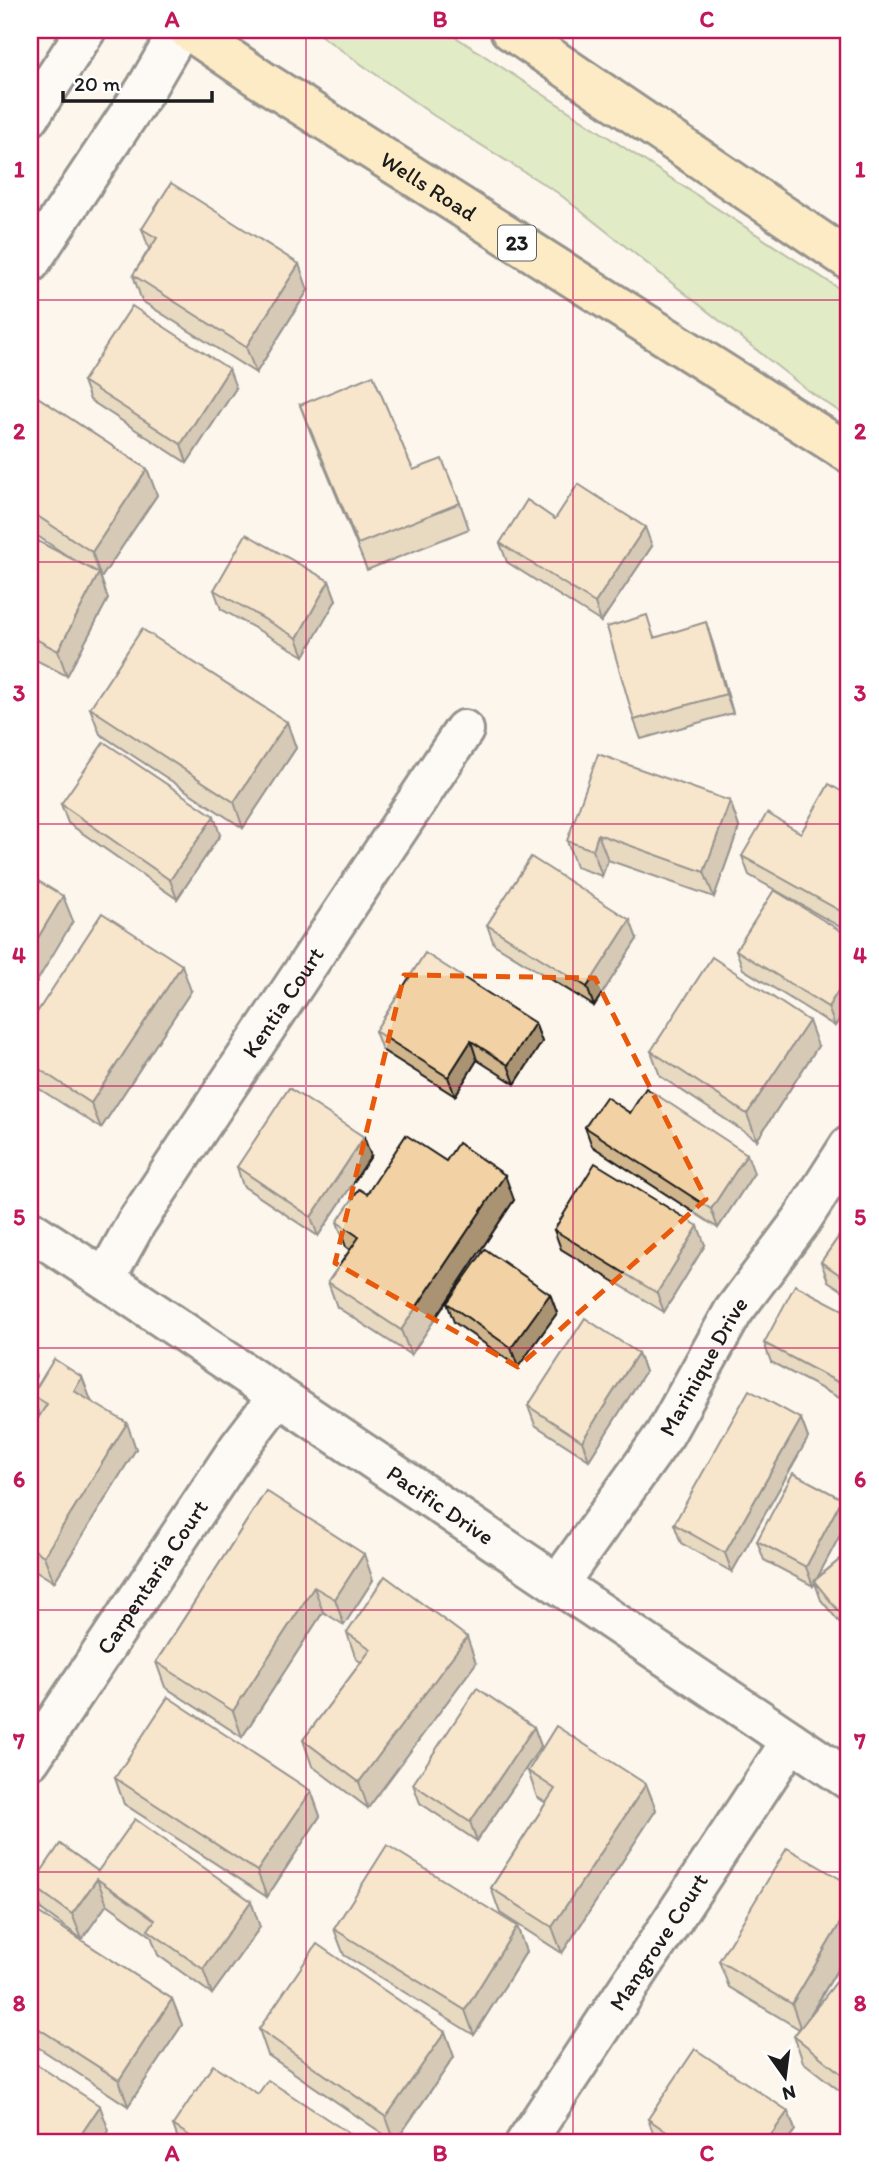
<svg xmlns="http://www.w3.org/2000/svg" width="879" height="2172" font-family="Itim,sans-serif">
	<rect width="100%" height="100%" fill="#fcf6ed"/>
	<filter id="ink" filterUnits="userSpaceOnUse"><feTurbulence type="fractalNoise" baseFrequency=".0143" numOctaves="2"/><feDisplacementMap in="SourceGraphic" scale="14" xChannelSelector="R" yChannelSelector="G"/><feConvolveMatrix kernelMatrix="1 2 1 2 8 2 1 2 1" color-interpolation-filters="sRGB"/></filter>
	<g filter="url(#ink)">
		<polygon fill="#c1dd94" stroke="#6e7c58" stroke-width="2" points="313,30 445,30 849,295 849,418 806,389 558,193 433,115"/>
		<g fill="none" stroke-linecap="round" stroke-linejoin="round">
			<g stroke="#1c1c1c" stroke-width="44">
				<g id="minor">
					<polyline points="30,116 86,30"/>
					<polyline points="30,263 145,90 180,30"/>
					<path id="s1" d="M30,1230L105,1279L849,1780"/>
					<path id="s2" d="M105,1279L136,1223L464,730"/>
					<path id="s3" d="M558,1584L665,1434L733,1312L801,1221L849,1146"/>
					<path id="s4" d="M30,1760L239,1447L278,1396"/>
					<path id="s5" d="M526,2142L791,1741"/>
				</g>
			</g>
			<g stroke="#1c1c1c" stroke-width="44">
				<g id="major">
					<path id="s6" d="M188,30L260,79L849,453"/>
					<polyline points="510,30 849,260"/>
				</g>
			</g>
			<use href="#minor" stroke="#fff" stroke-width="38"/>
			<use href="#major" stroke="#fcde96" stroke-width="38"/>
		</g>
		<g fill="#d0b58d" stroke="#1c1c1c" stroke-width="2">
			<polygon points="142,229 308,290 256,373 142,301 133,275 149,249"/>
			<polygon points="83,381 236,388 187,463 90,400"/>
			<polygon points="30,392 147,469 157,495 101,578 108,599 67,676 30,657 30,537 75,561 30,531"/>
			<polygon points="300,405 413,470 460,503 469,529 367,570 310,431"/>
			<polygon points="555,519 652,546 601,622 507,562 500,543"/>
			<polygon points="329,581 336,600 304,656 221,609 214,590"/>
			<polygon points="655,637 712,641 733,713 641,739 634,720"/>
			<polygon points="90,708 287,722 296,748 243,828 100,734"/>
			<polygon points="849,796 849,932 749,875 742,856 801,833"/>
			<polygon points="730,801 739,827 714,897 608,860 602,876 576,867 567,841"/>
			<polygon points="61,804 220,835 177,899 68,823"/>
			<polygon points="487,925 637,939 594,1006 494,944"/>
			<polygon points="849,936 849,1003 835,1026 743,969 736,950"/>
			<polygon points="191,991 101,1128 30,1083 30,1023"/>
			<polygon points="535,1023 542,1042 515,1084 477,1060 455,1096 382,1050 375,1031"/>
			<polygon points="818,1046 757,1140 660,1076 651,1051"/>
			<polygon points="630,1113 754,1173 718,1228 592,1146 585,1127"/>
			<polygon points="371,1156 318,1236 243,1186 237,1167"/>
			<polygon points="446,1161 514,1200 411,1355 337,1307 328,1282 350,1250 346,1247 337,1222 367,1194"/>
			<polygon points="849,1222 849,1295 828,1281 821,1262"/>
			<polygon points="554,1230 705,1245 664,1312 561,1249"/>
			<polygon points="550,1294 557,1313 518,1367 454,1322 447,1303"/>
			<polygon points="849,1313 849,1403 771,1362 764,1343"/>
			<polygon points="638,1353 645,1372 589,1460 535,1425 528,1406"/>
			<polygon points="82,1377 91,1402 136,1449 54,1582 30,1567 30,1431 39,1415 32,1395"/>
			<polygon points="801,1419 808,1438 732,1572 681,1543 674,1524"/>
			<polygon points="266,1491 373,1580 344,1625 323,1612 242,1737 165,1687 156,1662"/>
			<polygon points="842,1499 849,1518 817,1578 849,1552 849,1634 821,1600 815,1583 813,1586 764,1560 757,1541"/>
			<polygon points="347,1633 476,1663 368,1808 312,1766 303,1740 361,1662 356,1659"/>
			<polygon points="534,1727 541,1746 477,1841 420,1803 413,1784"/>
			<polygon points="528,1771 646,1784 656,1810 562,1953 500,1913 491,1888 546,1803 537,1797"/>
			<polygon points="115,1778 311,1791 320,1816 267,1897 124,1804"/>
			<polygon points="98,1871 260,1927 212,1994 158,1955 151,1936 107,1904 82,1939 42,1910 32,1885"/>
			<polygon points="849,1884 849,1950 810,2016 849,1966 849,2098 803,2062 794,2036 799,2029 729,1987 719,1961"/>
			<polygon points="30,1907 172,1999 182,2025 128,2106 30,2042"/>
			<polygon points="517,1926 526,1952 474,2035 344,1955 334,1929"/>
			<polygon points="259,2029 445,2032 454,2057 395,2142 268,2055"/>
			<polygon points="258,2094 358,2142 179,2142 173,2125"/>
			<polygon points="788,2111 795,2130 786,2142 661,2142 655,2138 648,2119"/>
		</g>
		<g fill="#a99373" stroke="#1c1c1c" stroke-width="2">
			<polygon points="299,264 308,290 256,373 246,347"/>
			<polygon points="229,369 236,388 187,463 181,444"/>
			<polygon points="147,469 157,495 101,578 92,552"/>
			<polygon points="645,527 652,546 601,622 595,603"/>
			<polygon points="99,573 108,599 67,676 58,651"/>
			<polygon points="329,581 336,600 304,656 297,638"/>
			<polygon points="706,622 712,641 733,713 726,694"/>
			<polygon points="31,695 40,721 30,734 30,696"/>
			<polygon points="287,722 296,748 243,828 234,802"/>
			<polygon points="730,801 739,827 714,897 704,872"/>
			<polygon points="214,816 220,835 177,899 170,880"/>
			<polygon points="598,834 608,860 602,876 593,850"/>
			<polygon points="63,896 73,921 30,993 30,951"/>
			<polygon points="849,908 849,925 846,914"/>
			<polygon points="630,920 637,939 594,1006 587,987"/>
			<polygon points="182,965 191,991 101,1128 91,1103"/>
			<polygon points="849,973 849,1003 835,1026 828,1007"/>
			<polygon points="809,1021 818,1046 757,1140 747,1114"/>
			<polygon points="535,1023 542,1042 515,1084 508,1065"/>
			<polygon points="471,1041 477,1060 455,1096 448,1077"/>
			<polygon points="364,1137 371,1156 318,1236 311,1217"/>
			<polygon points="747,1154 754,1173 718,1228 711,1209"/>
			<polygon points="505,1175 514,1200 411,1355 401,1330"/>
			<polygon points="698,1226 705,1245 664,1312 657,1293"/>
			<polygon points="550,1294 557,1313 518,1367 511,1348"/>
			<polygon points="638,1353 645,1372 589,1460 582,1441"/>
			<polygon points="30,1359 36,1376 30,1387"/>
			<polygon points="82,1377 92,1403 74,1391"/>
			<polygon points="801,1419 808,1438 732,1572 725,1553"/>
			<polygon points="127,1423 136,1449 54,1582 44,1556"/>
			<polygon points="842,1499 849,1518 813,1586 806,1567"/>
			<polygon points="364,1554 373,1580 344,1625 335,1599"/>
			<polygon points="314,1587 323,1612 242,1737 233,1711"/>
			<polygon points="467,1637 476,1663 368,1808 359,1782"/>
			<polygon points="534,1727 541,1746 477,1841 470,1822"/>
			<polygon points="646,1784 656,1810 562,1953 552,1927"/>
			<polygon points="311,1791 320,1816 267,1897 257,1871"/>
			<polygon points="97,1879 107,1904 82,1939 72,1914"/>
			<polygon points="251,1901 260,1927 212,1994 203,1969"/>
			<polygon points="849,1908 849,1950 801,2030 792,2004"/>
			<polygon points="517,1926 526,1952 474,2035 465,2010"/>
			<polygon points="172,1999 182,2025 128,2106 119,2080"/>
			<polygon points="445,2032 454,2057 395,2142 386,2117"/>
			<polygon points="100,2106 109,2131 102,2142 76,2142"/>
			<polygon points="788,2111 795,2130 786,2142 766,2142"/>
		</g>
		<g fill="#f2d2a4" stroke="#1c1c1c" stroke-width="2">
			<polygon points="171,183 299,264 246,347 133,275 157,238 142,229"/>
			<polygon points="132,306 229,369 181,444 83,381"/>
			<polygon points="373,375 413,470 442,459 460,503 358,544 300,405"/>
			<polygon points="30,392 147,469 92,552 30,511"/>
			<polygon points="578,484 645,527 595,603 500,543 527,500 555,519"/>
			<polygon points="246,534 329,581 297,638 214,590"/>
			<polygon points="30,537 99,573 58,651 30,636"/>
			<polygon points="647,615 654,638 706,622 726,694 634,720 607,627"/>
			<polygon points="142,629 287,722 234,802 90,708"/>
			<polygon points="104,742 214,816 170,880 61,804"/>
			<polygon points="598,754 730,801 704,872 598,834 593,850 567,841"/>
			<polygon points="829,784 849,796 849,908 846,914 742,856 767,813 801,833"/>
			<polygon points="531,857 630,920 587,987 487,925"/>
			<polygon points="30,876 63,896 30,951"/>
			<polygon points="774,890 849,936 849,973 828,1007 736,950"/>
			<polygon points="102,913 182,965 91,1103 30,1063 30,1023"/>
			<polygon points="425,953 535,1023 508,1065 471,1041 448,1077 375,1031"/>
			<polygon points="712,957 809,1021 747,1114 651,1051"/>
			<polygon points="289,1088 364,1137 311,1217 237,1167"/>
			<polygon points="646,1088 747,1154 711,1209 585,1127 606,1097 630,1113"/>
			<polygon points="406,1135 446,1161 458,1143 505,1175 401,1330 328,1282 359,1237 337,1222 359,1189 367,1194"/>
			<polygon points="595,1163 698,1226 657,1293 554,1230"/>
			<polygon points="849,1222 849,1281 821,1262"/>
			<polygon points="485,1249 550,1294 511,1348 447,1303"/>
			<polygon points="795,1285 849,1313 849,1388 764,1343"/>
			<polygon points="585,1318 638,1353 582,1441 528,1406"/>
			<polygon points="54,1359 82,1377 74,1391 127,1423 44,1556 30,1547 30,1431 47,1404 32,1395"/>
			<polygon points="749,1390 801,1419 725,1553 674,1524"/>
			<polygon points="793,1473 842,1499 806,1567 757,1541"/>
			<polygon points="266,1491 364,1554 335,1599 314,1587 233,1711 156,1662"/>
			<polygon points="849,1552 849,1624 814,1581"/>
			<polygon points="385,1576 467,1637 359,1782 303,1740 371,1649 347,1633"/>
			<polygon points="477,1688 534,1727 470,1822 413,1784"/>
			<polygon points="168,1697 311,1791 257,1871 115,1778"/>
			<polygon points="556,1726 646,1784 552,1927 491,1888 555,1789 528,1771"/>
			<polygon points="135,1819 251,1901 203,1969 148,1930 155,1920 97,1879 72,1914 32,1885 60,1844 98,1871"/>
			<polygon points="387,1845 517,1926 465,2010 334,1929"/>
			<polygon points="787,1848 849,1884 849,1908 792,2004 719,1961"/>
			<polygon points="30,1907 172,1999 119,2080 30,2023"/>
			<polygon points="317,1944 445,2032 386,2117 259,2029"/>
			<polygon points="849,1966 849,2080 794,2036"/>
			<polygon points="695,2049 788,2111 766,2142 682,2142 648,2119"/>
			<polygon points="30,2060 100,2106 76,2142 30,2142"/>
			<polygon points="213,2065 258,2094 268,2080 356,2138 354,2142 199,2142 173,2125"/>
		</g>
	</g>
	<path d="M0 0H879V2172H0ZM404,975L595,978L706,1199L518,1367L335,1263Z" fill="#fcf6ed" fill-opacity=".55" fill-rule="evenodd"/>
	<path fill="none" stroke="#e8590c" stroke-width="5" stroke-dasharray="14 9" stroke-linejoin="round" d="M404,975L595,978L706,1199L518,1367L335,1263Z"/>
	<path fill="none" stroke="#c2185b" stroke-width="2" stroke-opacity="0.55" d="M306,30V2142M573,30V2142M30,300H849M30,562H849M30,824H849M30,1086H849M30,1348H849M30,1610H849M30,1872H849"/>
	<g text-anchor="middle" stroke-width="7" stroke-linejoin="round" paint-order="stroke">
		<rect fill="#fff" stroke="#606060" stroke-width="2" x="498" y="225.5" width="38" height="35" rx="5"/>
		<g font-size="21" font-weight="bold" fill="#1c1c1c">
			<text x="517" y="250">23</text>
		</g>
		<g font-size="23" fill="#1c1c1c" stroke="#fff">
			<text dy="8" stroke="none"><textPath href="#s6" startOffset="287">Wells Road</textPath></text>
			<text dy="8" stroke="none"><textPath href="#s2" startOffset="329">Kentia Court</textPath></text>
			<text dy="8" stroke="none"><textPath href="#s3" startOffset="262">Marinique Drive</textPath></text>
			<text dy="8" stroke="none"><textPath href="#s1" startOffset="494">Pacific Drive</textPath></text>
			<text dy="8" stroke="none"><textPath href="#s4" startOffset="220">Carpentaria Court</textPath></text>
			<text dy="8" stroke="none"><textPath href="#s5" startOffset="240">Mangrove Court</textPath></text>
		</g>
	</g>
	<rect width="879" height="2172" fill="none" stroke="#fff" stroke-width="77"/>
	<g transform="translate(785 2077) rotate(166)" stroke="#ffffff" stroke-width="5" paint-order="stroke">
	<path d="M0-5L12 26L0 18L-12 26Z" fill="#1c1c1c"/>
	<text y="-10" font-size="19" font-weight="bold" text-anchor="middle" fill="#1c1c1c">N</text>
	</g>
	<path d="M63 91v10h149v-10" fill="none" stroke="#1c1c1c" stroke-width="3.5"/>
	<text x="74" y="91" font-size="21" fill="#1c1c1c" stroke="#ffffff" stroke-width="5" paint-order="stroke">20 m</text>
	<rect x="38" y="38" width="802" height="2096" fill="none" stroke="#c2185b" stroke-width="2.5"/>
	<g font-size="23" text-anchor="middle" font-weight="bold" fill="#c2185b">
		<text x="172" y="27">A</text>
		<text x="440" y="27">B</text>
		<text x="707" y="27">C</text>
		<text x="19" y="177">1</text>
		<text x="860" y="177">1</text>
		<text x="19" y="439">2</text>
		<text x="860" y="439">2</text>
		<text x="19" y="701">3</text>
		<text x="860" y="701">3</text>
		<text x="19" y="963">4</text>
		<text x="860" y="963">4</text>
		<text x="19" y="1225">5</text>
		<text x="860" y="1225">5</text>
		<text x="19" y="1487">6</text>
		<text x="860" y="1487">6</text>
		<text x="19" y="1749">7</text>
		<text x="860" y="1749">7</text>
		<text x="19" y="2011">8</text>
		<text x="860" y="2011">8</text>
		<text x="172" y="2161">A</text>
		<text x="440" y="2161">B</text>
		<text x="707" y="2161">C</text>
	</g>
</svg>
